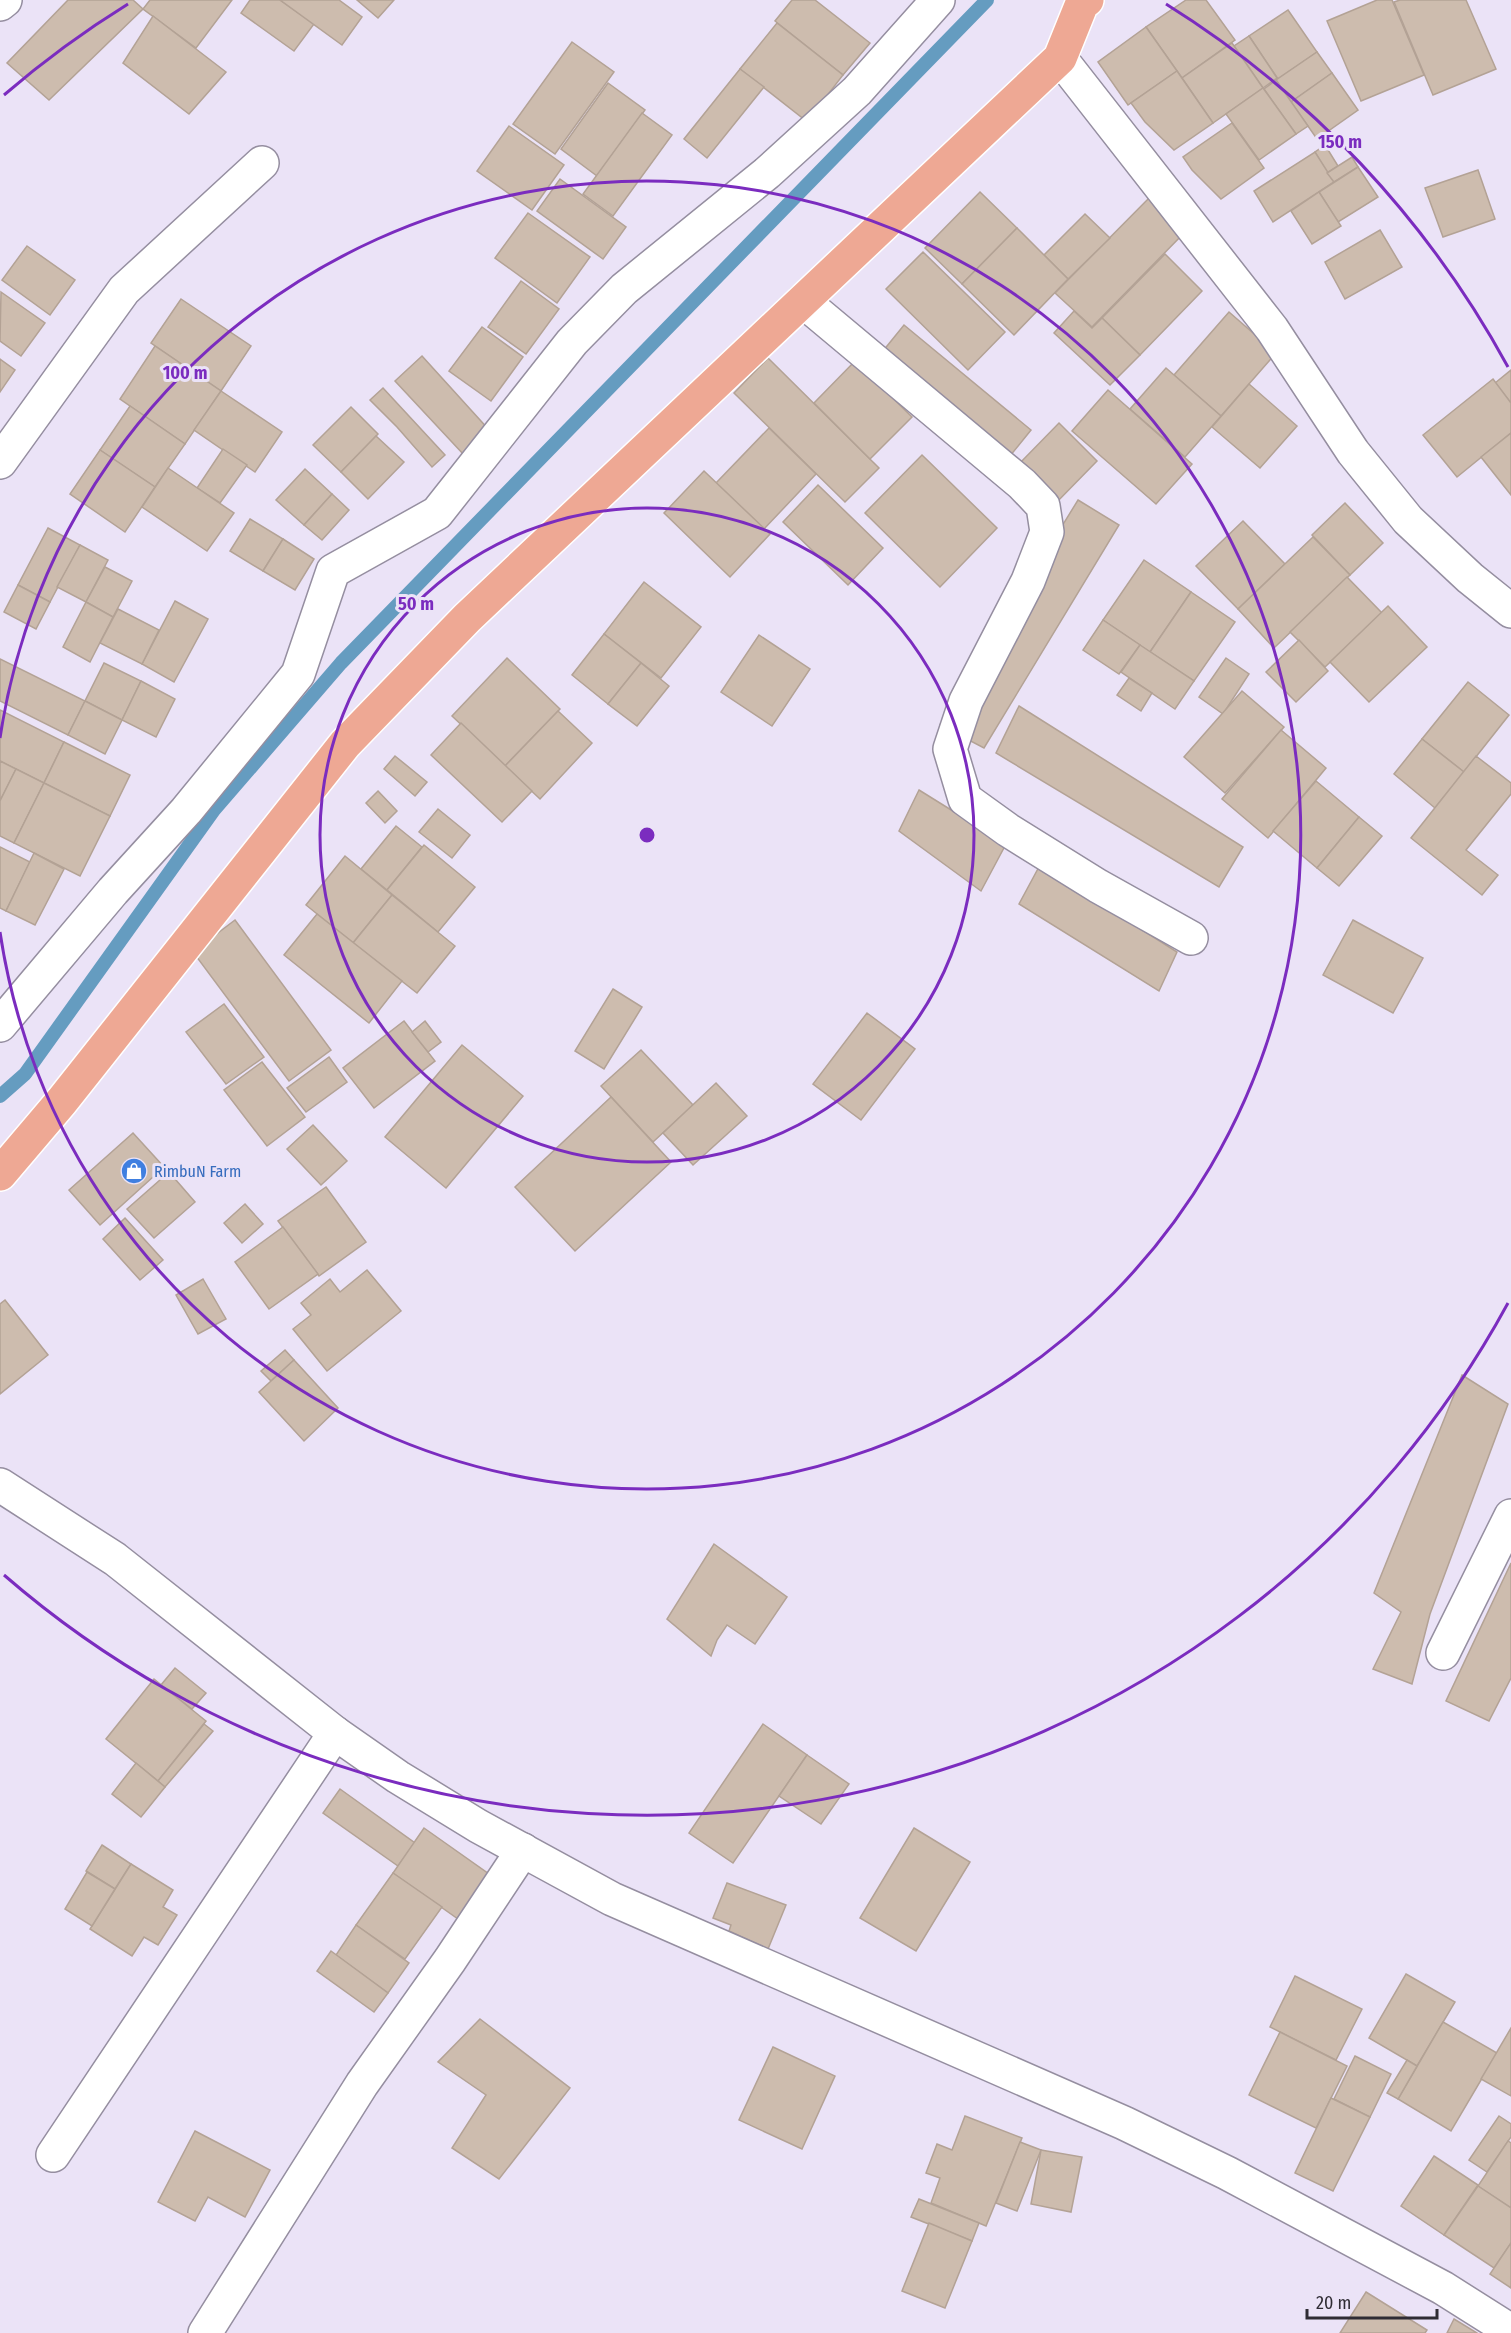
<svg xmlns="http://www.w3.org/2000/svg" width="1511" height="2333" font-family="'Fira Sans Condensed',sans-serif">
	<rect width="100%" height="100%" fill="#ebe3f7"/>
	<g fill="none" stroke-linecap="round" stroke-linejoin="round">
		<polyline stroke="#659cc0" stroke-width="14" points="0,1096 25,1074 214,810 341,663 987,0"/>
	</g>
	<g fill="#cdbcae" stroke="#b3a295" stroke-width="1.5">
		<polygon points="68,0 133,0 143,9 49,100 7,63"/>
		<polygon points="150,0 232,0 196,48 143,9"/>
		<polygon points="250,0 280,0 314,24 294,51 241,13"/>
		<polygon points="280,0 339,0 362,17 342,45"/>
		<polygon points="357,0 394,0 378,18"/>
		<polygon points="792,0 815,0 870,43 843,75 775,21"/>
		<polygon points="1186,0 1206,0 1235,40 1182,78 1146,27"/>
		<polygon points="1377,0 1392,0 1424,75 1361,101 1327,21"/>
		<polygon points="1400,0 1466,0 1496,69 1433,95 1394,2"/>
		<polygon points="1288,10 1317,52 1278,79 1249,36"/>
		<polygon points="153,16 226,72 189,114 123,63"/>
		<polygon points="777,23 843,75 816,110 805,120 740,69"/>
		<polygon points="1146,27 1177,71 1128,105 1098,62"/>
		<polygon points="1249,36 1277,78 1263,88 1234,46"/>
		<polygon points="572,42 614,72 555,154 513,124"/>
		<polygon points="1232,43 1263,88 1213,123 1182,78"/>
		<polygon points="1317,52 1332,73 1291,102 1276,80"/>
		<polygon points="740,69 764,87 707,158 684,139"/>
		<polygon points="1177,71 1213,123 1174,150 1145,122 1131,103"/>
		<polygon points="1332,73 1358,110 1317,139 1291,102"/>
		<polygon points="1276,80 1308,126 1296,134 1264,89"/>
		<polygon points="608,83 645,110 597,176 561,149"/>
		<polygon points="1263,88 1296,134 1259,160 1226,114"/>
		<polygon points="642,113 672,135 613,216 583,194"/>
		<polygon points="1232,123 1264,168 1221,199 1192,170 1183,157"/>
		<polygon points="509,126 564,165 532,210 477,171"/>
		<polygon points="1325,145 1338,166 1327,173 1315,152"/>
		<polygon points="1315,152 1334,182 1273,222 1254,191"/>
		<polygon points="1352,157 1358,167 1334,182 1327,173"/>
		<polygon points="1358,167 1378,197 1338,222 1319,192"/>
		<polygon points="1478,170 1495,219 1443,237 1425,188"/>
		<polygon points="560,179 626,227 603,259 537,211"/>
		<polygon points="980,192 1017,228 962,284 925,248"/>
		<polygon points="1319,192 1341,226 1312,244 1291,211"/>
		<polygon points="1150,197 1185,232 1092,327 1055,293"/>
		<polygon points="528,213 590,257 557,303 495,258"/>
		<polygon points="1085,214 1110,238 1068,279 1044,255"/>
		<polygon points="1017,228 1068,279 1014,335 962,284"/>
		<polygon points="1380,230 1402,267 1345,299 1325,262"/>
		<polygon points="27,246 75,280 50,315 2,280"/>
		<polygon points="923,252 1005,332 968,370 886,289"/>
		<polygon points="1165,254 1202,291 1140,355 1102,318"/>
		<polygon points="521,281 559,309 526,354 488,327"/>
		<polygon points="1,292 45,323 21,356 0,341"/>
		<polygon points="181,299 251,346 221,391 151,343"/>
		<polygon points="1074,311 1092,328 1102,318 1140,355 1110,385 1054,333"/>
		<polygon points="1229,312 1276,353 1221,416 1174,375"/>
		<polygon points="904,325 1031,430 1010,456 883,351"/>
		<polygon points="482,327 523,357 491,401 449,371"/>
		<polygon points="155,346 221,391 185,444 120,399"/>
		<polygon points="422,356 490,431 464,455 395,381"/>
		<polygon points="768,358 879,468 845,502 734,393"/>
		<polygon points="0,359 15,370 0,392"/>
		<polygon points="855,361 912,417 870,459 814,403"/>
		<polygon points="1166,368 1221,416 1185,457 1130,409"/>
		<polygon points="1511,370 1511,403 1495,383"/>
		<polygon points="1493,379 1511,403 1511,433 1457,477 1423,435"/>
		<polygon points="1249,384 1297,426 1260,468 1212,427"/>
		<polygon points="383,388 445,455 432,467 397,427 370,400"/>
		<polygon points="1108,390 1192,464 1156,504 1072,431"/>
		<polygon points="221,391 282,432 255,472 194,430"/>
		<polygon points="130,406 185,444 155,487 100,450"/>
		<polygon points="351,407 378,434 341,472 313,445"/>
		<polygon points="1059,423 1097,461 1054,505 1016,467"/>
		<polygon points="769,428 816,474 764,529 716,483"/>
		<polygon points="1511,433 1511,495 1481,457"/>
		<polygon points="376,436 404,462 368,499 341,472"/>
		<polygon points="223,449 247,465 220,503 197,488"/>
		<polygon points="100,450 155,487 125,532 70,494"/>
		<polygon points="922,455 997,528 940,587 865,513"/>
		<polygon points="168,468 234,513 207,551 142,507"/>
		<polygon points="305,469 332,494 304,525 276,500"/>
		<polygon points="704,471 770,534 730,577 664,513"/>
		<polygon points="818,485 883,548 848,585 783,522"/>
		<polygon points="332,494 349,510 322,540 304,525"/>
		<polygon points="1078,500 1119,525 984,748 940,725"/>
		<polygon points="1345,503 1383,543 1350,575 1312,535"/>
		<polygon points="250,519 283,539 263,571 230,551"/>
		<polygon points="1243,521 1285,564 1238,609 1196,566"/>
		<polygon points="48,528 80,545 50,602 18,585"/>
		<polygon points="1313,537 1350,575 1274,648 1238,609"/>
		<polygon points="283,539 314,559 295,590 263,571"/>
		<polygon points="80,545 108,560 86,602 57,587"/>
		<polygon points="1144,560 1191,592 1150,652 1103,620"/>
		<polygon points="105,567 132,581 113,617 86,602"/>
		<polygon points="1347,577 1382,613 1325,667 1290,632"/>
		<polygon points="644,582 701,627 661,678 604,634"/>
		<polygon points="18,585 50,602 36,629 4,612"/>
		<polygon points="1191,592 1235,622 1194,681 1150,652"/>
		<polygon points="175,601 208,619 174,682 142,664"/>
		<polygon points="86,602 113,617 90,662 63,647"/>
		<polygon points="1388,606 1427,647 1369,702 1330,662"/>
		<polygon points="118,609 159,630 142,664 100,643"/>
		<polygon points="1103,620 1140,645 1119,674 1083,650"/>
		<polygon points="604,634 641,663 608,704 572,675"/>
		<polygon points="759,635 810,669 772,726 721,692"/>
		<polygon points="1299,640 1328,671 1296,702 1266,672"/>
		<polygon points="1140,645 1194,681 1175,709 1121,672"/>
		<polygon points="507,658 560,709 505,766 452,716"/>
		<polygon points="1226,658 1249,674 1223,714 1199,697"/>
		<polygon points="0,659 85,701 68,735 0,701"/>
		<polygon points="104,663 141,681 122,720 85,701"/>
		<polygon points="641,663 669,686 637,726 608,704"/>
		<polygon points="1129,678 1152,693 1141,711 1117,695"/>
		<polygon points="141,681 175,699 156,737 122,720"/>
		<polygon points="1468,682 1509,715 1464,772 1422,739"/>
		<polygon points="1242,691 1284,727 1225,793 1184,757"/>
		<polygon points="85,701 122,720 105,754 68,735"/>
		<polygon points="1019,706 1243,847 1219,887 996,753"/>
		<polygon points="0,710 64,742 44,783 0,761"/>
		<polygon points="558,711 592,743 540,799 505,766"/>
		<polygon points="461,723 532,791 502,822 431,755"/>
		<polygon points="1281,730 1326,768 1268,838 1222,799"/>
		<polygon points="1422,739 1464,772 1435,808 1394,774"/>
		<polygon points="64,742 130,775 110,816 44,783"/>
		<polygon points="395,756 427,782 415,796 384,769"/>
		<polygon points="1476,756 1511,783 1511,794 1466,850 1498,875 1482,895 1411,838"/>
		<polygon points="0,761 16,769 0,801"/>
		<polygon points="16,769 44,783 14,843 0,836 0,801"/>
		<polygon points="1316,781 1359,817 1317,868 1273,831"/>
		<polygon points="44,783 110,816 80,876 14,843"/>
		<polygon points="919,790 1006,844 981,891 899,831"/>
		<polygon points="378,791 397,811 385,823 366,803"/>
		<polygon points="438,809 470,835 452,858 419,832"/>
		<polygon points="1359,817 1382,836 1339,886 1317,868"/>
		<polygon points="396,826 422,847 387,890 361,869"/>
		<polygon points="424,845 475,887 438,932 387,890"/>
		<polygon points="0,847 30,862 6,911 0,908"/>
		<polygon points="34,853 64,869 35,925 6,911"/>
		<polygon points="345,856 392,895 353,943 306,905"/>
		<polygon points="1040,865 1177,952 1159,991 1019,904"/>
		<polygon points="392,895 455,946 417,993 353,943"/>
		<polygon points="317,914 402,981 369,1023 284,955"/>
		<polygon points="235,920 331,1050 289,1081 193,952"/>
		<polygon points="1353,920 1423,958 1393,1013 1323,975"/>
		<polygon points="613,989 642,1007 604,1069 575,1051"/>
		<polygon points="224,1004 264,1057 226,1084 186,1032"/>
		<polygon points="867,1013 915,1049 861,1120 813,1084"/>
		<polygon points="404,1021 435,1061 374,1108 343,1068"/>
		<polygon points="425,1021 441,1042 428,1052 412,1032"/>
		<polygon points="462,1045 523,1096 446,1188 385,1137"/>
		<polygon points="641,1050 693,1105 653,1142 601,1086"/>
		<polygon points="329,1057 347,1082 306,1112 287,1088"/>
		<polygon points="262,1062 305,1117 267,1146 224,1090"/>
		<polygon points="716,1083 747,1116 693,1165 663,1133"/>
		<polygon points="611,1097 671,1162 575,1251 515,1187"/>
		<polygon points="313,1125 347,1161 321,1185 287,1149"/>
		<polygon points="133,1133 164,1167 100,1225 69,1190"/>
		<polygon points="169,1172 195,1202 154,1238 127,1209"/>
		<polygon points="326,1187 366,1242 319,1276 278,1221"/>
		<polygon points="245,1204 263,1224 242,1243 224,1223"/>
		<polygon points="125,1218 163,1260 140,1280 103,1239"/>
		<polygon points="283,1227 318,1274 269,1309 235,1262"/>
		<polygon points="367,1270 401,1311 327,1371 293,1329 311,1315 301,1303 330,1279 340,1292"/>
		<polygon points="203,1279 226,1319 198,1334 176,1295"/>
		<polygon points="5,1300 48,1355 0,1394 0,1304"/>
		<polygon points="285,1350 294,1360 271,1381 261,1371"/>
		<polygon points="294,1360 338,1408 304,1441 259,1392"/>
		<polygon points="1462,1375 1508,1404 1430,1614 1412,1684 1373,1669 1401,1612 1374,1593"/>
		<polygon points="714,1544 787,1597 755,1644 727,1625 717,1640 711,1656 667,1619"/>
		<polygon points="1511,1563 1511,1678 1489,1721 1446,1701"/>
		<polygon points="175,1668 206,1693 192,1709 161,1685"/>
		<polygon points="154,1679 206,1721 158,1781 106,1739"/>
		<polygon points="204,1724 213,1731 165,1787 158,1781"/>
		<polygon points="763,1724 807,1755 733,1863 689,1833"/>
		<polygon points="807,1755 849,1784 821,1824 779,1796"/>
		<polygon points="136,1763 165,1787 141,1817 112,1794"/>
		<polygon points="340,1789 415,1843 398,1866 323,1813"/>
		<polygon points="424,1828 489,1874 458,1919 393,1873"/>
		<polygon points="914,1828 970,1862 916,1951 860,1918"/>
		<polygon points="102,1845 131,1864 115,1889 86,1871"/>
		<polygon points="131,1864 173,1890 163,1907 177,1915 158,1945 144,1937 132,1956 90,1929"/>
		<polygon points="87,1872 115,1889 92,1926 65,1909"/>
		<polygon points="393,1873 442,1907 405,1959 356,1925"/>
		<polygon points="727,1883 786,1905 768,1949 729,1931 731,1925 713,1918"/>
		<polygon points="356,1925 409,1963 388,1993 336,1955"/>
		<polygon points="331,1951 388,1993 374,2012 317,1971"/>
		<polygon points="1406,1974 1455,2002 1417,2066 1369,2038"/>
		<polygon points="1295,1976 1362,2009 1336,2060 1270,2027"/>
		<polygon points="480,2019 570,2088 499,2179 452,2148 486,2095 438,2062"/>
		<polygon points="1443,2022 1497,2053 1451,2131 1398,2099"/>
		<polygon points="1511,2028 1511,2096 1481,2079"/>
		<polygon points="1280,2032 1347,2066 1316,2128 1249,2095"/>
		<polygon points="773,2047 835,2076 802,2149 739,2120"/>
		<polygon points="1355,2056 1391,2074 1370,2117 1334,2099"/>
		<polygon points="1407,2060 1417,2066 1398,2099 1387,2093"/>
		<polygon points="1331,2098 1370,2117 1333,2191 1295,2173"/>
		<polygon points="965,2116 1022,2138 986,2226 931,2203 940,2178 926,2173 937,2144 952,2150"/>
		<polygon points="1499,2116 1511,2124 1511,2137 1487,2172 1469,2160"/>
		<polygon points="195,2131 270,2170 245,2217 208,2197 195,2221 158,2202"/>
		<polygon points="1508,2141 1511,2143 1511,2208 1478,2186"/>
		<polygon points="1020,2142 1041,2150 1017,2211 996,2203"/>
		<polygon points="1041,2150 1082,2157 1071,2212 1031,2204"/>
		<polygon points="1434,2156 1478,2185 1444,2235 1401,2206"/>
		<polygon points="1478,2186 1511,2208 1511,2243 1494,2268 1444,2235"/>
		<polygon points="919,2199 979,2223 972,2241 911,2217"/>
		<polygon points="929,2223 972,2241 945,2308 902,2291"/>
		<polygon points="1511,2243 1511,2288 1490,2274"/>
		<polygon points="1366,2292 1427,2330 1425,2333 1340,2333"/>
		<polygon points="1454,2319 1477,2333 1447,2333"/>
	</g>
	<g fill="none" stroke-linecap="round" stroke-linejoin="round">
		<g stroke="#958ea0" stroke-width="36">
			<g id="minor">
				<polyline points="0,4 5,0"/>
				<polyline points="1060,58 1272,329 1353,452 1408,520 1470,578 1511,611"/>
				<polyline points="803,301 1022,484 1043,506 1047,532 1028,581 966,701 950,749 965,799 1008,830 1098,886 1191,938"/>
				<polyline points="0,462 124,290 262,163"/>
				<polyline points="0,1025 113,891 186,811 298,674 333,571 437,513 572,342 624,289 767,173 857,91 938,0"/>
				<polyline points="0,1485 115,1559 335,1733 398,1777 478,1826 612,1899 1124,2123 1227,2173 1443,2288 1511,2331"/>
				<polyline points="1443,1653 1511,1516"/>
				<polyline points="53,2155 335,1733"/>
				<polyline points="205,2333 362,2084 450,1960 523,1850"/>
			</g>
		</g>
		<g stroke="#fff" stroke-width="36">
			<polyline id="major" points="0,1174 62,1101 345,744 467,618 1060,58 1083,1 1087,0"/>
		</g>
		<use href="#minor" stroke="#fff" stroke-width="33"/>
		<use href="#major" stroke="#eea894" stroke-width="33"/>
	</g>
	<g fill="none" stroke="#7b2cbf" stroke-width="3">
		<circle cx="647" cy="835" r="327"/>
		<path d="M0 738A654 654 0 1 1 0 932"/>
		<path d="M1508 1303A980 980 0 0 1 4 1575M4 95A980 980 0 0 1 128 4M1166 4A980 980 0 0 1 1508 367"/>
	</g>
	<defs>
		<g id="shop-disc" transform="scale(1.35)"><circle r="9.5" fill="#3f7fe0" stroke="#ebe3f7"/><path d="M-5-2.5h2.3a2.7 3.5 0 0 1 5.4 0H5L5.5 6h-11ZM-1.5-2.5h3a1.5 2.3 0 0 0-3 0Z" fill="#fff"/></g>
	</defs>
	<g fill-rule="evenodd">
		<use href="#shop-disc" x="134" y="1171"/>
	</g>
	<g text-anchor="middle" stroke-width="6" stroke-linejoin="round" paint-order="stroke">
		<g font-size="16" fill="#366cbe" stroke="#ebe3f7" text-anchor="start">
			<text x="154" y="1177">RimbuN Farm</text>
		</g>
	</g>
	<circle cx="647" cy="835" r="9" fill="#7b2cbf" stroke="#ebe3f7" stroke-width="3"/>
	<g font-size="18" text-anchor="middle" font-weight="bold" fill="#7b2cbf" stroke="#ebe3f7" stroke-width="6" stroke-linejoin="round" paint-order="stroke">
		<text x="1340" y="148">150 m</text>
		<text x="185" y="379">100 m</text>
		<text x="416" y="610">50 m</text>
	</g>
	<path d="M1307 2309v9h130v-9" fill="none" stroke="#2f2c34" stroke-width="3"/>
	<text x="1316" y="2309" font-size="18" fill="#2f2c34" stroke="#ebe3f7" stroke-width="4.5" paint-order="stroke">20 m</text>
</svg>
